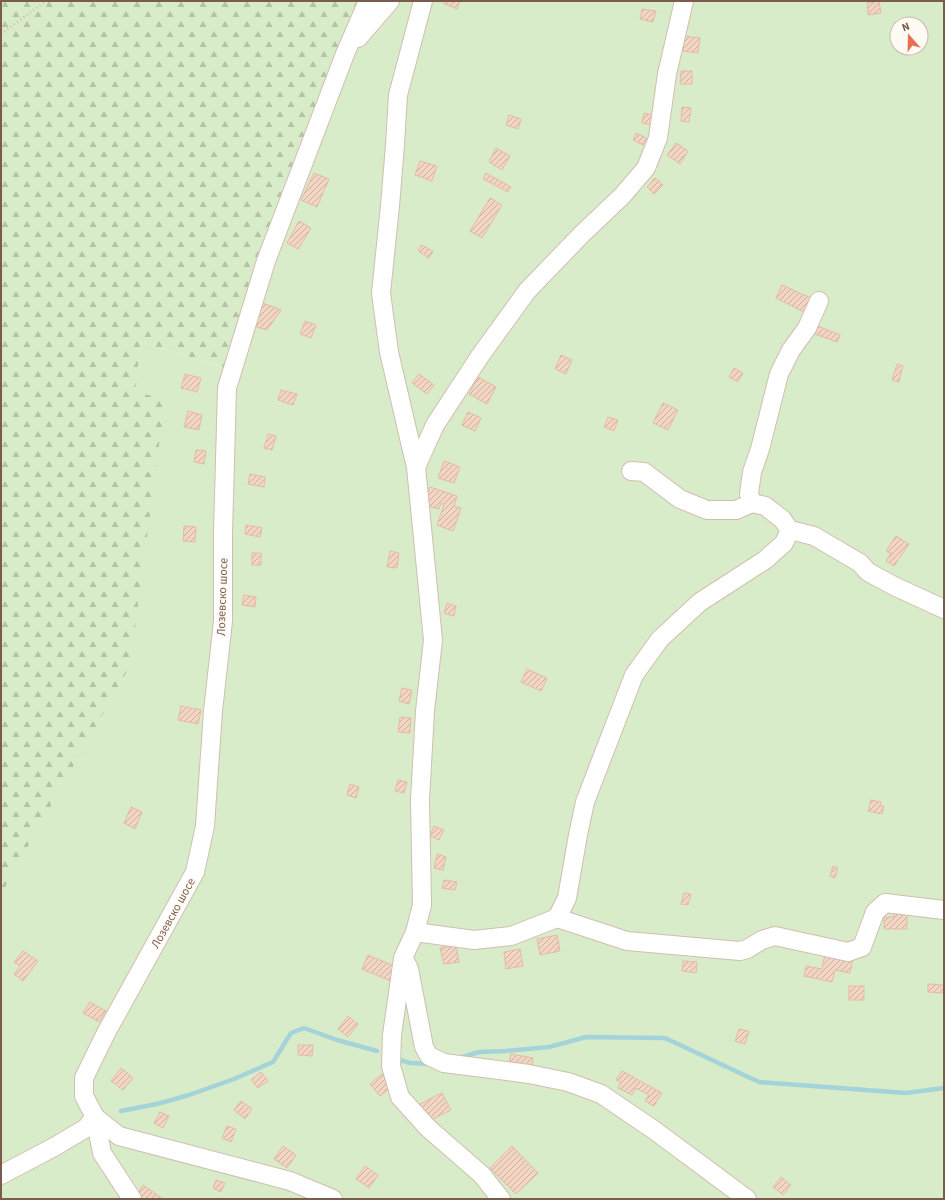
<svg xmlns="http://www.w3.org/2000/svg" width="945" height="1200" font-family="'Source Sans 3',sans-serif">
	<defs>
		<pattern id="forest-firs" width="22" height="20" patternUnits="userSpaceOnUse"><rect width="22" height="20" fill="#d8ecc9"/><path d="M5 1l3.5 6h-7zM16 11l3.5 6h-7z" fill="#b4c2a5"/></pattern>
		<pattern id="building-hatch" width="6" height="6" patternUnits="userSpaceOnUse"><rect width="6" height="6" fill="#f3d5c3"/><path d="M-1 1l2-2M0 6l6-6M5 7l2-2" fill="none" stroke="#cab0a1"/></pattern>
	</defs>
	<rect width="100%" height="100%" fill="#fdf6ec"/>
	<path fill="#d8ecc9" fill-rule="evenodd" d="M359,1H944V1199H1V893L164,400L135,391L141,342L231,370ZM897,24H921V48H897Z"/>
	<polygon fill="url(#forest-firs)" points="1,1 368,1 232,370 141,342 135,391 165,400 130,666 1,894"/>
	<g fill="none" stroke-linecap="round" stroke-linejoin="round">
		<g stroke="#a5d3da" stroke-width="4.5">
			<polyline points="459,1058 479,1052 505,1051 549,1047 586,1037 665,1038 759,1082 906,1093 944,1088"/>
			<polyline points="397,1059 410,1063 429,1064"/>
			<polyline points="121,1111 157,1104 189,1095 234,1079 273,1062 291,1033 304,1028 337,1040 377,1051"/>
		</g>
	</g>
	<g fill="url(#building-hatch)" stroke="#e6bba3">
		<polygon points="444,1 460,1 457,9 443,3"/>
		<polygon points="879,1 881,13 868,15 867,3"/>
		<polygon points="642,9 656,11 653,22 640,19"/>
		<polygon points="684,36 700,38 698,53 683,51"/>
		<polygon points="681,71 692,71 692,84 680,84"/>
		<polygon points="682,107 691,108 689,122 681,121"/>
		<polygon points="644,113 657,116 655,126 642,123"/>
		<polygon points="509,115 521,119 518,129 506,125"/>
		<polygon points="636,133 648,139 645,146 633,140"/>
		<polygon points="676,143 688,151 680,164 667,155"/>
		<polygon points="496,148 510,156 502,170 489,162"/>
		<polygon points="420,161 437,166 432,181 415,175"/>
		<polygon points="314,173 329,179 317,207 301,200"/>
		<polygon points="486,173 511,187 508,192 483,179"/>
		<polygon points="655,178 663,185 654,194 647,187"/>
		<polygon points="490,198 502,205 482,238 470,231"/>
		<polygon points="299,221 311,228 298,249 287,243"/>
		<polygon points="421,245 433,251 429,258 418,251"/>
		<polygon points="782,285 811,298 804,312 776,298"/>
		<polygon points="263,303 281,310 267,330 253,326"/>
		<polygon points="305,321 316,325 311,338 300,334"/>
		<polygon points="815,325 840,335 837,342 812,333"/>
		<polygon points="561,355 572,360 566,374 555,369"/>
		<polygon points="897,364 903,366 899,382 892,380"/>
		<polygon points="734,368 743,373 738,382 729,377"/>
		<polygon points="185,374 201,378 197,392 181,388"/>
		<polygon points="419,374 434,385 427,394 412,383"/>
		<polygon points="478,377 496,387 487,404 469,394"/>
		<polygon points="281,390 297,394 293,405 278,400"/>
		<polygon points="663,403 678,410 668,430 653,423"/>
		<polygon points="188,411 202,415 199,430 184,427"/>
		<polygon points="468,412 481,418 475,431 462,425"/>
		<polygon points="608,417 618,420 614,431 604,427"/>
		<polygon points="268,434 276,436 272,450 264,448"/>
		<polygon points="196,450 206,451 204,464 194,462"/>
		<polygon points="444,461 460,467 454,483 438,478"/>
		<polygon points="250,474 265,477 264,487 248,484"/>
		<polygon points="430,487 457,496 454,506 461,508 453,531 437,525 444,505 441,503 439,509 428,506 426,496"/>
		<polygon points="246,525 262,528 260,537 245,534"/>
		<polygon points="184,526 196,527 195,542 183,541"/>
		<polygon points="896,536 909,544 894,566 886,561 891,553 886,551"/>
		<polygon points="390,551 399,553 397,568 387,567"/>
		<rect x="252" y="553" width="9" height="12"/>
		<polygon points="244,595 256,597 255,607 242,605"/>
		<polygon points="447,603 456,606 454,616 444,613"/>
		<polygon points="527,669 547,678 541,691 521,682"/>
		<polygon points="402,688 412,690 409,704 399,701"/>
		<polygon points="181,706 201,710 198,724 178,720"/>
		<polygon points="400,717 411,718 410,733 398,732"/>
		<polygon points="398,780 407,782 404,793 395,791"/>
		<polygon points="350,784 359,787 356,798 347,795"/>
		<polygon points="871,800 881,802 880,806 884,806 882,814 868,811"/>
		<polygon points="131,807 142,812 135,829 124,823"/>
		<polygon points="434,826 444,830 439,840 430,836"/>
		<polygon points="437,854 446,857 443,870 434,868"/>
		<polygon points="833,866 838,868 835,878 830,876"/>
		<polygon points="444,880 457,882 455,890 442,888"/>
		<polygon points="684,893 691,894 688,905 681,904"/>
		<polygon points="894,912 907,912 907,929 884,929 884,917 894,917"/>
		<polygon points="557,935 560,951 540,955 537,939"/>
		<polygon points="456,945 459,962 444,964 440,948"/>
		<polygon points="520,949 523,966 506,969 504,952"/>
		<polygon points="23,951 38,961 23,981 14,974 20,966 14,962"/>
		<polygon points="825,954 853,959 850,973 835,970 832,982 804,976 806,966 822,969"/>
		<polygon points="368,955 399,968 393,982 362,969"/>
		<polygon points="683,961 697,962 696,973 682,971"/>
		<polygon points="928,984 944,985 944,993 928,992"/>
		<rect x="849" y="986" width="15" height="14"/>
		<polygon points="90,1002 106,1011 99,1022 83,1013"/>
		<polygon points="348,1016 358,1024 348,1037 338,1029"/>
		<polygon points="739,1029 749,1031 745,1044 735,1041"/>
		<polygon points="298,1045 313,1045 312,1056 298,1055"/>
		<polygon points="511,1054 533,1058 532,1067 509,1063"/>
		<polygon points="121,1068 133,1078 123,1090 111,1081"/>
		<polygon points="622,1071 662,1093 654,1106 645,1101 649,1095 636,1088 632,1095 618,1088 621,1082 616,1080"/>
		<polygon points="261,1072 268,1081 258,1088 251,1080"/>
		<polygon points="382,1074 392,1086 380,1096 370,1084"/>
		<polygon points="442,1093 451,1110 429,1121 420,1104"/>
		<polygon points="241,1101 252,1109 245,1119 234,1110"/>
		<polygon points="160,1112 169,1116 163,1128 154,1123"/>
		<polygon points="227,1126 236,1129 231,1142 222,1138"/>
		<polygon points="283,1146 296,1155 287,1168 274,1159"/>
		<polygon points="512,1146 538,1173 516,1194 490,1168"/>
		<polygon points="365,1166 378,1175 369,1188 356,1179"/>
		<polygon points="781,1177 791,1185 783,1195 773,1187"/>
		<polygon points="216,1180 225,1183 221,1192 213,1188"/>
		<polygon points="143,1185 162,1198 161,1199 140,1199 136,1196"/>
	</g>
	<g fill="none" stroke-linecap="round" stroke-linejoin="round">
		<g stroke="#d1beb0" stroke-width="20">
			<g id="minor">
				<polyline points="423,1 398,95 395,145 390,206 381,293 389,352 410,442 416,467 433,640 425,711 420,800 422,905 415,932 403,958 392,1035 391,1066 400,1097 428,1128 482,1175 501,1199"/>
				<polyline points="358,38 390,1"/>
				<polyline points="416,467 435,425 480,356 527,291 582,234 622,196 646,168 658,138 667,74 684,1"/>
				<polyline points="631,471 644,472 680,499 707,510 736,510 752,503"/>
				<polyline points="790,530 814,536 860,563 868,572 894,586 944,609"/>
				<polyline points="557,918 567,898 578,835 585,802 634,675 660,639 700,602 765,560 784,543 790,530 782,519 765,506 752,503 749,494 752,472 760,449 779,374 791,350 807,328 819,301"/>
				<polyline points="415,932 474,940 511,936 557,918 627,941 740,951 747,949 762,940 775,936 848,952 862,947 875,912 885,903 944,910"/>
				<polyline points="405,961 409,969 424,1047 429,1056 444,1063 529,1074 568,1082 601,1094 654,1130 747,1199"/>
				<polyline points="95,1117 102,1153 132,1199"/>
				<polyline points="1,1175 54,1147 86,1128 95,1117"/>
				<polyline points="333,1199 290,1181 119,1136 95,1117 84,1096 84,1078 106,1033 195,872 205,826 213,711 223,621 223,533 227,388 266,261 345,54 368,1"/>
			</g>
		</g>
		<polyline stroke="#d9b8a5" stroke-width="2.5" stroke-dasharray="1 3" stroke-linecap="butt" points="1,34 46,1"/>
		<use href="#minor" stroke="#fff" stroke-width="18"/>
	</g>
	<g text-anchor="middle" stroke-width="3" stroke-linejoin="round" paint-order="stroke">
		<g font-size="12" fill="#7a5c4d" stroke="#fffaf3">
			<text transform="translate(222 597) rotate(-88)" y="4">Лозевско шосе</text>
			<text transform="translate(173 913) rotate(-61)" y="4">Лозевско шосе</text>
		</g>
	</g>
	<rect width="945" height="1200" fill="none" stroke="#7a5c4d" stroke-width="4"/>
	<g transform="translate(909 36) rotate(340)"><circle r="19" fill="#fffaf3" stroke="#cabbb1"/>
	<path d="M0-3L7 15L0 10L-7 15Z" fill="#e76f51"/>
	<text y="-6" font-size="11" font-weight="bold" text-anchor="middle" fill="#7a5c4d">N</text>
	</g>
</svg>
